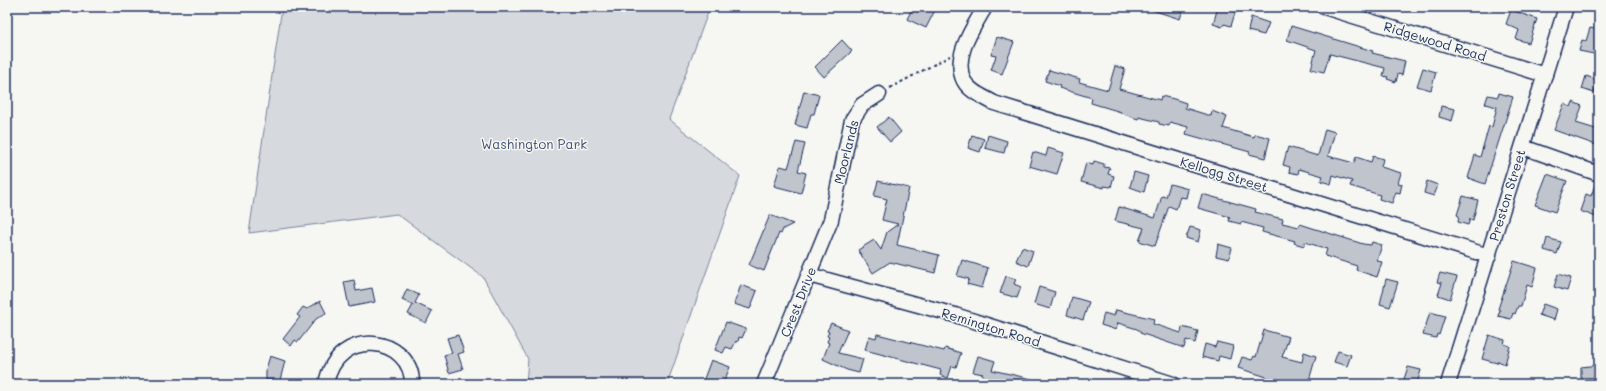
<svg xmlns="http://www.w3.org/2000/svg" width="1606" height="391" font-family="Mali,sans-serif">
	<rect width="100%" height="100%" fill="#f6f6f2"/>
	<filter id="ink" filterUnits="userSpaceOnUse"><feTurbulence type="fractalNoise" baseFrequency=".025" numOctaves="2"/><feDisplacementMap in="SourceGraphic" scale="8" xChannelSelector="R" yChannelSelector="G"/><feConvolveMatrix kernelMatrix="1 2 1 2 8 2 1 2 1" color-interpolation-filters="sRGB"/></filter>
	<g filter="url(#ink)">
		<polygon fill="#d6d9dd" stroke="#78849e" points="282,7 710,7 669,119 740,176 667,384 526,384 528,359 483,277 397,214 249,233"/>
		<g fill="#c0c4cd" stroke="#1b2f5e">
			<polygon points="913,7 924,7 934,12 926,28 907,19"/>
			<polygon points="1149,7 1184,7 1180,19 1149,9"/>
			<polygon points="1218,7 1236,10 1231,26 1224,24 1222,27 1213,24"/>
			<polygon points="1511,10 1537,19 1529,43 1516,39 1519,30 1506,24"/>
			<polygon points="1251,17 1269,23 1264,35 1248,31"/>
			<polygon points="1291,26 1373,51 1372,53 1405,61 1402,75 1398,74 1396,82 1387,79 1388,77 1383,76 1385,68 1330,54 1324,72 1311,69 1316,50 1287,40"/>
			<polygon points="1590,28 1599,30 1599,55 1579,51 1582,40 1586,41"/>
			<polygon points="997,37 1014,42 1002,74 991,70 996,56 991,55"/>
			<polygon points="842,40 852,51 824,77 815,67"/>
			<polygon points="1115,66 1125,69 1119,89 1160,100 1161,96 1174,99 1186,103 1185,108 1211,116 1212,111 1227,117 1223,128 1254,137 1255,134 1270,138 1265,158 1249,154 1250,152 1186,134 1188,127 1170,122 1169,126 1159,124 1159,122 1139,117 1138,119 1121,113 1121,112 1091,103 1092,98 1059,88 1060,86 1045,81 1049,70 1080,79 1079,82 1108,90"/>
			<polygon points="1423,68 1436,72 1431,90 1417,86"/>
			<polygon points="1586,76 1598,80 1594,93 1582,89"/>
			<polygon points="804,91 819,95 814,114 811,114 807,128 795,125"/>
			<polygon points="1499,93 1513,97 1485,184 1468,178 1475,155 1480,157 1489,126 1492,127 1497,107 1485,104 1488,95 1498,97"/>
			<polygon points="1573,102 1582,106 1576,123 1599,130 1599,146 1554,130 1564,104 1571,107"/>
			<polygon points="1441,106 1455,109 1452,121 1439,117"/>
			<polygon points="889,117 901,132 890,142 877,127"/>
			<polygon points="1325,129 1335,132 1328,156 1354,163 1356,157 1371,162 1373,156 1383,159 1381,167 1401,173 1398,183 1402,184 1400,193 1396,192 1392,203 1379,199 1380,195 1350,186 1352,181 1333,175 1331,184 1321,181 1323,176 1299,169 1298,174 1289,172 1290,167 1283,165 1288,147 1318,156"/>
			<polygon points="972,135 984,139 980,152 968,148"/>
			<polygon points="988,135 1007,141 1004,153 985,148"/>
			<polygon points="796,142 805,144 798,171 806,173 801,193 774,186 780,166 788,168"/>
			<polygon points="1048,148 1064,153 1057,174 1029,166 1033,152 1046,156"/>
			<polygon points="1094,161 1104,164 1104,167 1110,168 1108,174 1114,176 1111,187 1104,186 1104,188 1081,182 1086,163 1093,165"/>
			<polygon points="1134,172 1148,176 1144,192 1130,187"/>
			<polygon points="1547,174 1567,181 1555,212 1535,205"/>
			<polygon points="878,181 909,188 897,245 939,255 935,273 890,262 873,273 858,250 874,240 881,250 887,232 898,224 882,220 887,199 874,196"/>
			<polygon points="1427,181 1438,185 1434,196 1424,193"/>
			<polygon points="1596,182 1599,182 1599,218 1580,211 1586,194 1591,196"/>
			<polygon points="1170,184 1188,189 1186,198 1180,197 1176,209 1169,206 1155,246 1139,241 1144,228 1115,221 1119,207 1155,218 1162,196 1166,197"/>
			<polygon points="1202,194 1256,209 1255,212 1283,219 1282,223 1299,227 1300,224 1363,244 1371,245 1372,242 1382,245 1377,261 1382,262 1377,277 1356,270 1357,266 1325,256 1327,249 1305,242 1304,246 1294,243 1295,241 1262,232 1263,228 1241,222 1241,224 1229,221 1230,217 1198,208"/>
			<polygon points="1463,196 1478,200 1473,220 1470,219 1468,225 1458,222 1459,216 1457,215"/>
			<polygon points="770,215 793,224 783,229 781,234 779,233 764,271 749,265"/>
			<polygon points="1190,227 1201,230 1198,242 1186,238"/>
			<polygon points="1547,238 1561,242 1557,254 1544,250"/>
			<polygon points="1218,244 1232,248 1229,259 1216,256"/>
			<polygon points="1022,247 1033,251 1028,266 1016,261"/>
			<polygon points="962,260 988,268 982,288 967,284 969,279 957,276"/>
			<polygon points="1514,261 1537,268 1532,287 1527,285 1521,306 1518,306 1515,314 1513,313 1511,319 1498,316 1500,310 1498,309"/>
			<polygon points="1440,273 1457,277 1450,299 1438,295 1442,283 1437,282"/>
			<polygon points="1558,274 1571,278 1567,291 1554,287"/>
			<polygon points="1006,276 1016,279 1014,284 1021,287 1017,298 1000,293"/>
			<polygon points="1386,279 1398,282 1390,307 1380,304"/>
			<polygon points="354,280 356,291 372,288 375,302 349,307 344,282"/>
			<polygon points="741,285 757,291 750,309 734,304"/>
			<polygon points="1039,287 1055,292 1050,309 1034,304"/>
			<polygon points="407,289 419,295 415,303 432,311 426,323 408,314 413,305 402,300"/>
			<polygon points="1072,297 1089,302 1083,320 1067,315"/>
			<polygon points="320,301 326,313 316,319 298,342 295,340 291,346 283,339 300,317 297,315 303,307 307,309"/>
			<polygon points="1543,304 1557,309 1554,320 1539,315"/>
			<polygon points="1116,310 1154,319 1153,324 1181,333 1182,327 1198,331 1195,343 1186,340 1184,348 1140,333 1140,331 1137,329 1118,323 1116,330 1101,325 1104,313 1114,316"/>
			<polygon points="1430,312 1445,316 1439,335 1437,334 1436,338 1423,335"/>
			<polygon points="726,322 746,329 742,338 739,337 738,342 736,341 732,349 726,347 723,353 715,350"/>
			<polygon points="831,323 848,330 838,353 863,359 859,373 847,370 823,359 829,343 827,342 829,337 827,336 829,332 827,331"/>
			<polygon points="1264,330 1289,337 1282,357 1302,362 1304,352 1316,356 1308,384 1265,384 1267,377 1238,368 1242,357 1252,360 1254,356 1256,357"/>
			<polygon points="877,334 944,351 945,348 961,353 956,367 952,366 948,378 940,375 941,370 865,350 869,336 876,338"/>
			<polygon points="458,335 464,352 458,354 463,369 449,373 444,355 452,353 447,338"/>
			<polygon points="1489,335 1505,340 1504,344 1510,346 1505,364 1498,361 1497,363 1482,359"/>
			<polygon points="1217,342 1233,346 1230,359 1219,356 1218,361 1202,357 1205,344 1215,347"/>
			<polygon points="1338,351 1351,355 1347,366 1334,362"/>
			<polygon points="270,356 285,361 279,384 272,384 272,380 266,380 266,369"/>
			<polygon points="978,356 995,361 992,370 1036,380 1036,384 981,384 983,374 973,372"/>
			<polygon points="711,360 730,367 723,384 702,384"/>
			<polygon points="1599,365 1599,377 1581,378 1581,367"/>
			<polygon points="1408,367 1421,370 1417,384 1403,382"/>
		</g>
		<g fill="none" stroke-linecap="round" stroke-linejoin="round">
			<g stroke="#1b2f5e" stroke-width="17">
				<g id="street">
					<path d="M985,7C973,28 952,57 964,81C970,92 984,97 994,103L1489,256"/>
					<polyline points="1324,7 1545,75"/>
					<polyline points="1523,147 1599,174"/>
					<polyline points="809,275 955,315 1173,384"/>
					<path d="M326,384C337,324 413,337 412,384"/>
					<polyline points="764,384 831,220 852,120 862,105 879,94"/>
					<polyline points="1448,384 1566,7"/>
				</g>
			</g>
			<polyline stroke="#1b2f5e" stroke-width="2" stroke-dasharray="3 3" stroke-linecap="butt" points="890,88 950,56"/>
			<use href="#street" stroke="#f6f6f2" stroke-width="14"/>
		</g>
	</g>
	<g text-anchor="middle" stroke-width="3" stroke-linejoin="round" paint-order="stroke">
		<g font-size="13" fill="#1b2f5e" stroke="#f6f6f2">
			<text transform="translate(1435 41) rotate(17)" y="5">Ridgewood Road</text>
			<text transform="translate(846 152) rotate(-76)" y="5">Moorlands</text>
			<text transform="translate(1224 174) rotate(17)" y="5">Kellogg Street</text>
			<text transform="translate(1507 195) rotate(-73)" y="5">Preston Street</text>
			<text transform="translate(798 302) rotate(-68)" y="5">Crest Drive</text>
			<text transform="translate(991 327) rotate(17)" y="5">Remington Road</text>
		</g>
		<g font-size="13" fill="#405177" stroke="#f6f6f2">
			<text x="534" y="149">Washington Park</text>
		</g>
	</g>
	<rect width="1606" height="391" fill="none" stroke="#f6f6f2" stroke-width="24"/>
	<rect x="12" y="12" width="1582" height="367" fill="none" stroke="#1b2f5e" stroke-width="1.5" filter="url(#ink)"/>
</svg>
